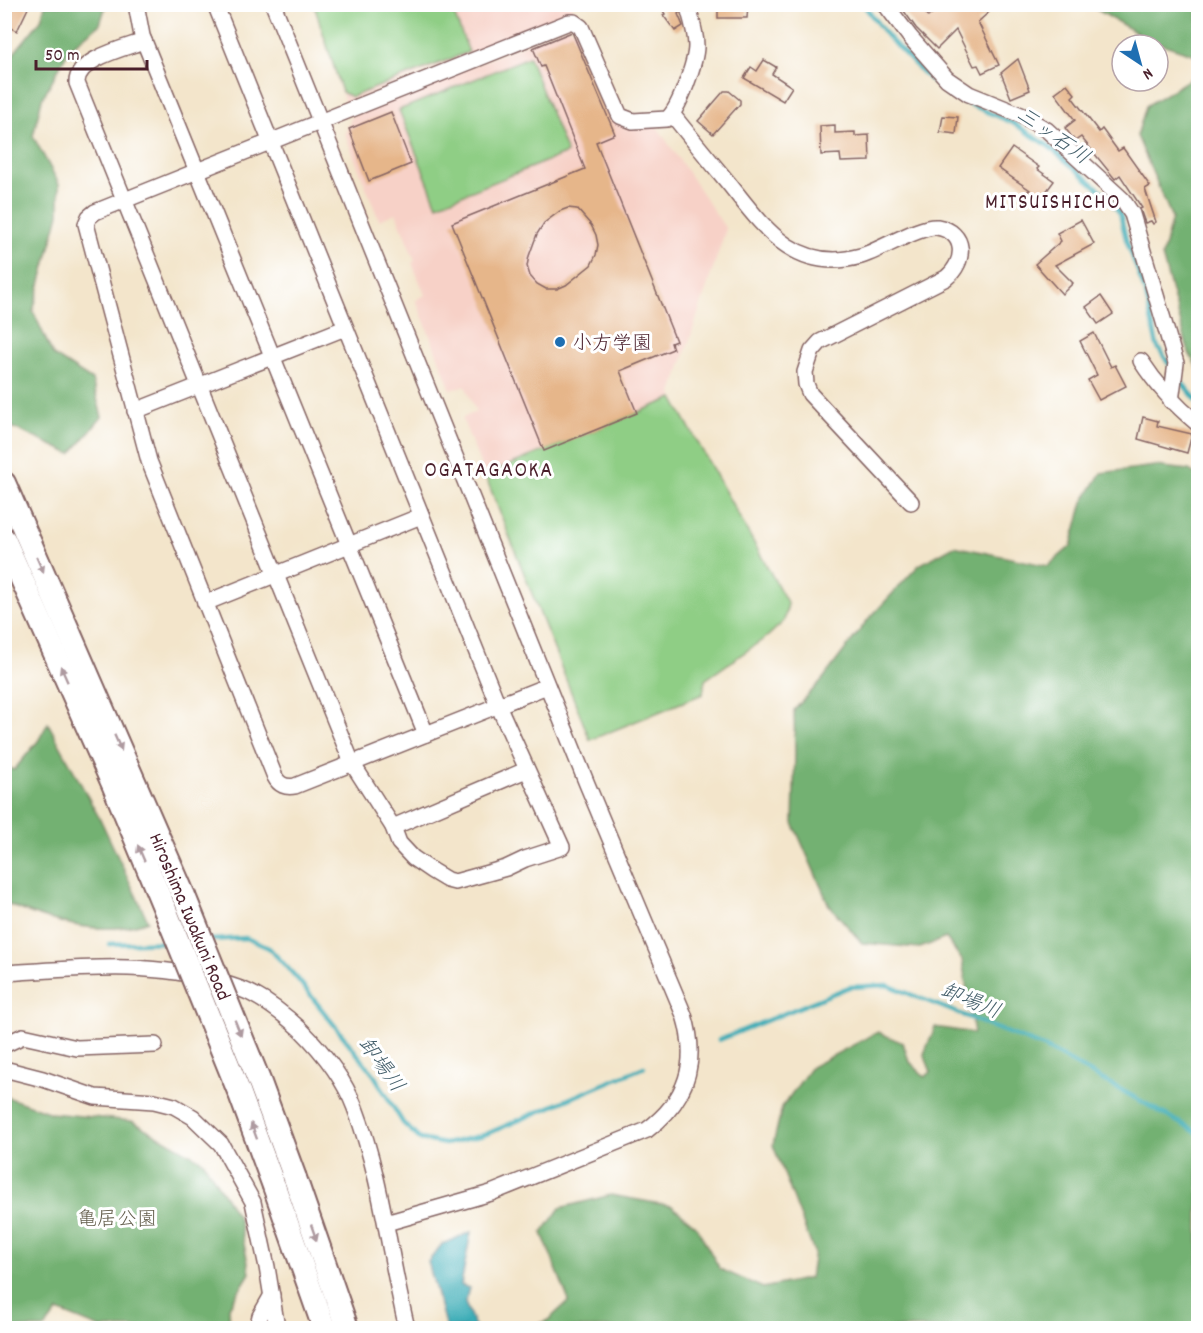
<svg xmlns="http://www.w3.org/2000/svg" width="1203" height="1333" font-family="Dekko,'Klee One',sans-serif">
	<rect width="100%" height="100%" fill="#fff"/>
	<filter id="ink" filterUnits="userSpaceOnUse"><feTurbulence type="fractalNoise" baseFrequency=".0167" numOctaves="2"/><feDisplacementMap in="SourceGraphic" scale="12" xChannelSelector="R" yChannelSelector="G"/><feConvolveMatrix kernelMatrix="1 2 1 2 8 2 1 2 1" color-interpolation-filters="sRGB"/></filter>
	<filter id="wash" filterUnits="userSpaceOnUse"><feTurbulence type="fractalNoise" baseFrequency=".008" numOctaves="4" result="noise"/><feDisplacementMap in="SourceGraphic" scale="24" xChannelSelector="R" yChannelSelector="G"/><feGaussianBlur stdDeviation="1.35" result="paint"/><feColorMatrix in="noise" values="0 0 0 0 0 0 0 0 0 0 0 0 0 0 0 0 0 1.4 0 .05"/><feComposite in="paint" operator="in"/></filter>
	<g filter="url(#wash)">
		<rect width="100%" height="100%" fill="#f3e5cb"/>
		<g fill="#f7d1c7">
			<polygon points="570,4 576,11 345,104 314,5"/>
			<polygon points="567,27 578,31 620,124 656,125 726,229 672,393 674,401 788,604 784,621 768,636 705,680 703,694 590,740 462,418 476,412 465,385 451,390 416,300 425,295 412,263 415,261 396,213 379,220 345,134 352,116"/>
		</g>
		<g fill="#8fce85" stroke="#6c7658" stroke-width="1.5">
			<polygon points="314,5 314,4 477,5 454,14 469,52 351,97 342,92"/>
			<polygon points="529,57 567,153 437,205 399,110"/>
			<polygon points="673,398 788,604 784,621 768,636 705,680 703,694 590,740 485,475"/>
		</g>
		<g fill="#73b172" stroke="#5e684e" stroke-width="1.5">
			<polygon points="45,5 106,5 100,24 70,48 42,99 33,136 59,184 59,214 33,311 53,355 92,380 102,417 71,454 5,424 5,64 41,20"/>
			<polygon points="1084,5 1198,5 1198,56 1147,39 1094,8"/>
			<polygon points="1198,74 1198,369 1189,353 1162,256 1172,218 1137,136 1146,106"/>
			<polygon points="1155,466 1189,470 1198,476 1198,1328 530,1328 548,1320 569,1301 542,1233 560,1208 611,1195 672,1206 696,1226 720,1269 763,1288 810,1278 814,1252 773,1145 782,1107 811,1067 878,1032 903,1043 909,1061 925,1077 931,1072 924,1054 935,1027 974,1033 962,960 946,938 920,948 862,943 829,905 793,823 795,752 794,710 822,680 866,622 919,565 954,546 1048,566 1071,546 1083,502 1101,473"/>
			<path d="M48,723L102,823L148,921C103,939 47,921 5,903V766L14,770L38,741Z"/>
			<polygon points="4,1096 51,1113 132,1121 203,1161 239,1219 250,1273 229,1307 230,1328 100,1328 58,1311 45,1328 5,1328"/>
		</g>
		<polygon fill="#3aacb6" stroke="#426670" stroke-width="1.5" points="471,1232 461,1285 469,1288 465,1303 476,1328 446,1328 428,1262 442,1244"/>
		<g fill="none" stroke-linecap="round" stroke-linejoin="round">
			<g stroke="#3aacb6" stroke-width="4.5">
				<polyline points="863,4 887,36 922,72 948,95 1013,123 1047,145 1104,193 1120,213 1126,239 1146,294 1157,346 1171,367"/>
				<polyline points="1179,379 1198,402"/>
				<polyline points="209,940 246,938 269,948 296,977 374,1075 403,1123 420,1139 445,1144 484,1135 644,1067"/>
				<polyline points="109,944 170,942"/>
				<polyline points="719,1040 849,987 887,985 1046,1048 1198,1133"/>
			</g>
		</g>
		<g id="blocks">
			<g fill="#e6b68a" fill-rule="evenodd">
				<polygon points="11,4 30,4 17,31 4,25 4,18"/>
				<polygon points="659,4 678,4 679,13 678,14 683,26 675,31 663,15 665,14"/>
				<polygon points="718,4 748,4 747,18 718,18"/>
				<polygon points="899,4 919,4 928,17 944,4 998,4 978,22 999,65 982,73 978,65 974,66 956,30 937,49 916,28"/>
				<path d="M572,32L615,134L596,142L676,341L671,343L673,349L620,371L637,413L544,451L452,223L585,169L544,66L541,67L533,48ZM568,208L577,209L591,225L596,235L598,245L596,255L591,265L566,285L557,289H546L537,284L530,276L527,266L529,256L537,234L544,223L560,211Z"/>
				<polygon points="1018,59 1030,90 1011,98 1001,73"/>
				<polygon points="764,60 776,67 772,74 792,87 783,101 744,78 751,67 757,71"/>
				<polygon points="1067,84 1075,94 1072,97 1099,132 1102,129 1118,151 1123,148 1150,186 1145,189 1156,222 1153,224 1151,221 1145,223 1140,209 1142,208 1120,175 1115,179 1081,137 1075,141 1065,128 1075,120 1055,93"/>
				<polygon points="724,91 729,91 740,100 740,104 713,134 698,121"/>
				<polygon points="391,112 411,164 369,181 349,129"/>
				<polygon points="943,116 958,117 956,134 940,132"/>
				<polygon points="835,125 835,133 855,132 855,136 869,135 870,161 841,162 840,154 821,155 820,126"/>
				<polygon points="1012,148 1039,167 1037,169 1054,181 1040,200 1028,191 1030,190 998,168"/>
				<polygon points="1081,220 1094,244 1055,265 1073,283 1062,294 1035,264 1061,241 1057,233"/>
				<polygon points="1101,296 1113,314 1098,324 1086,307"/>
				<polygon points="1094,333 1111,367 1115,365 1126,386 1099,400 1088,380 1097,375 1080,341"/>
				<polygon points="1143,417 1158,421 1157,426 1192,434 1187,453 1138,439"/>
			</g>
		</g>
	</g>
	<g filter="url(#ink)">
		<use href="#blocks" fill-opacity="0" stroke="#856463" stroke-width="1.5"/>
		<g fill="none" stroke-linecap="round" stroke-linejoin="round">
			<g stroke="#856463" stroke-width="18">
				<g id="minor">
					<polyline points="136,4 142,36 426,734"/>
					<path d="M273,4L587,784L684,1015C699,1063 687,1100 647,1130L491,1193L386,1223"/>
					<polyline points="885,4 910,37 947,79 969,94 1021,115 1047,130 1122,199 1132,214 1176,363 1171,401"/>
					<path d="M144,41C125,48 76,59 77,83L352,763L393,827L399,843L413,858L432,871L447,880L455,882L506,868L525,859L562,847L498,705L215,4"/>
					<path d="M672,114C691,138 711,162 730,185C765,229 796,274 861,256C881,250 920,225 937,227C967,232 966,262 946,278L820,342L812,351L805,372L806,384L810,394L911,502"/>
					<path d="M1141,361C1157,386 1175,405 1198,424"/>
					<polyline points="135,411 345,328"/>
					<polyline points="205,603 421,516"/>
					<path d="M547,686L295,786C286,788 279,785 275,777L149,461L86,224L89,217L95,212L569,22H574L581,27L620,116L633,121L667,119C679,110 696,61 696,46C696,32 691,18 687,4"/>
					<polyline points="393,827 526,770"/>
					<path d="M4,973C77,969 150,960 220,982C231,986 244,989 254,995C271,1004 287,1017 301,1030C323,1052 344,1079 355,1108C382,1179 389,1255 407,1328"/>
					<polyline points="4,1045 23,1036 77,1048 155,1045"/>
					<polyline points="4,1069 43,1079 95,1097 154,1101 174,1106 193,1117 221,1144 253,1202 267,1267 277,1328"/>
					<polyline points="257,1328 260,1316 272,1295"/>
				</g>
			</g>
			<g stroke="#856463" stroke-width="26">
				<g id="highway">
					<polyline points="4,483 184,896"/>
					<polyline points="4,539 113,784 164,907"/>
					<polyline points="295,1178 347,1328"/>
					<polyline points="274,1186 324,1328"/>
				</g>
			</g>
			<use href="#minor" stroke="#fff" stroke-width="15"/>
			<use href="#highway" stroke="#fff" stroke-width="22"/>
			<g stroke="#856463" stroke-width="26" stroke-linecap="butt">
				<g id="highway-bridge">
					<polyline points="184,896 260,1083 295,1178"/>
					<polyline points="164,907 240,1094 274,1186"/>
				</g>
			</g>
			<use href="#highway-bridge" stroke="#fff" stroke-width="22"/>
		</g>
		<defs><path id="oneway-solid" d="M-6-.8H1V-3.2L6.5 0L1 3.2V.8H-6Z" transform="scale(1.5)"/></defs>
		<g fill="#ae9aa0">
			<use href="#oneway-solid" transform="translate(40 565) rotate(66)"/>
			<use href="#oneway-solid" transform="translate(64 674) rotate(-114)"/>
			<use href="#oneway-solid" transform="translate(118 743) rotate(66)"/>
			<use href="#oneway-solid" transform="translate(141 853) rotate(-113)"/>
			<use href="#oneway-solid" transform="translate(238 1028) rotate(68)"/>
			<use href="#oneway-solid" transform="translate(254 1131) rotate(-110)"/>
			<use href="#oneway-solid" transform="translate(314 1233) rotate(71)"/>
		</g>
	</g>
	<circle fill="#1f6fb2" stroke="#fff" stroke-width="2" cx="560" cy="342" r="6"/>
	<g text-anchor="middle" stroke-width="6" stroke-linejoin="round" paint-order="stroke">
		<g font-size="20" fill="#4a1f2b" stroke="#fff" text-anchor="start">
			<text x="572" y="349">小方学園</text>
		</g>
		<g font-size="20" fill="#4a1f2b" stroke="#fff">
			<text transform="translate(191 916) rotate(67)" y="7">Hiroshima Iwakuni Road</text>
		</g>
		<g font-size="20" fill="#625c4a" stroke="#fff">
			<text x="117" y="1225">亀居公園</text>
		</g>
		<g font-size="21" font-style="italic" fill="#435e6a" stroke="#fff">
			<text transform="translate(1054 135) rotate(35)" y="7">三ッ石川</text>
			<text transform="translate(971 1000) rotate(22)" y="7">卸場川</text>
			<text transform="translate(382 1064) rotate(54)" y="7">卸場川</text>
		</g>
		<g font-size="22" letter-spacing="1.5" fill="#4a1f2b" stroke="#fff">
			<text x="1053" y="208">MITSUISHICHO</text>
			<text x="489" y="476">OGATAGAOKA</text>
		</g>
	</g>
	<rect width="1203" height="1333" fill="none" stroke="#fff" stroke-width="24"/>
	<g transform="translate(1140 63) rotate(144)"><circle r="28" fill="#ffffff" stroke="#b7a5aa" stroke-width="1.5"/>
	<path d="M0-4.5L10 22L0 15L-10 22Z" fill="#1f6fb2"/>
	<text y="-9" font-size="16" font-weight="bold" text-anchor="middle" fill="#4a1f2b">N</text>
	</g>
	<path d="M36 60v9h111v-9" fill="none" stroke="#4a1f2b" stroke-width="3"/>
	<text x="45" y="60" font-size="18" fill="#4a1f2b" stroke="#ffffff" stroke-width="4.5" paint-order="stroke">50 m</text>
</svg>
